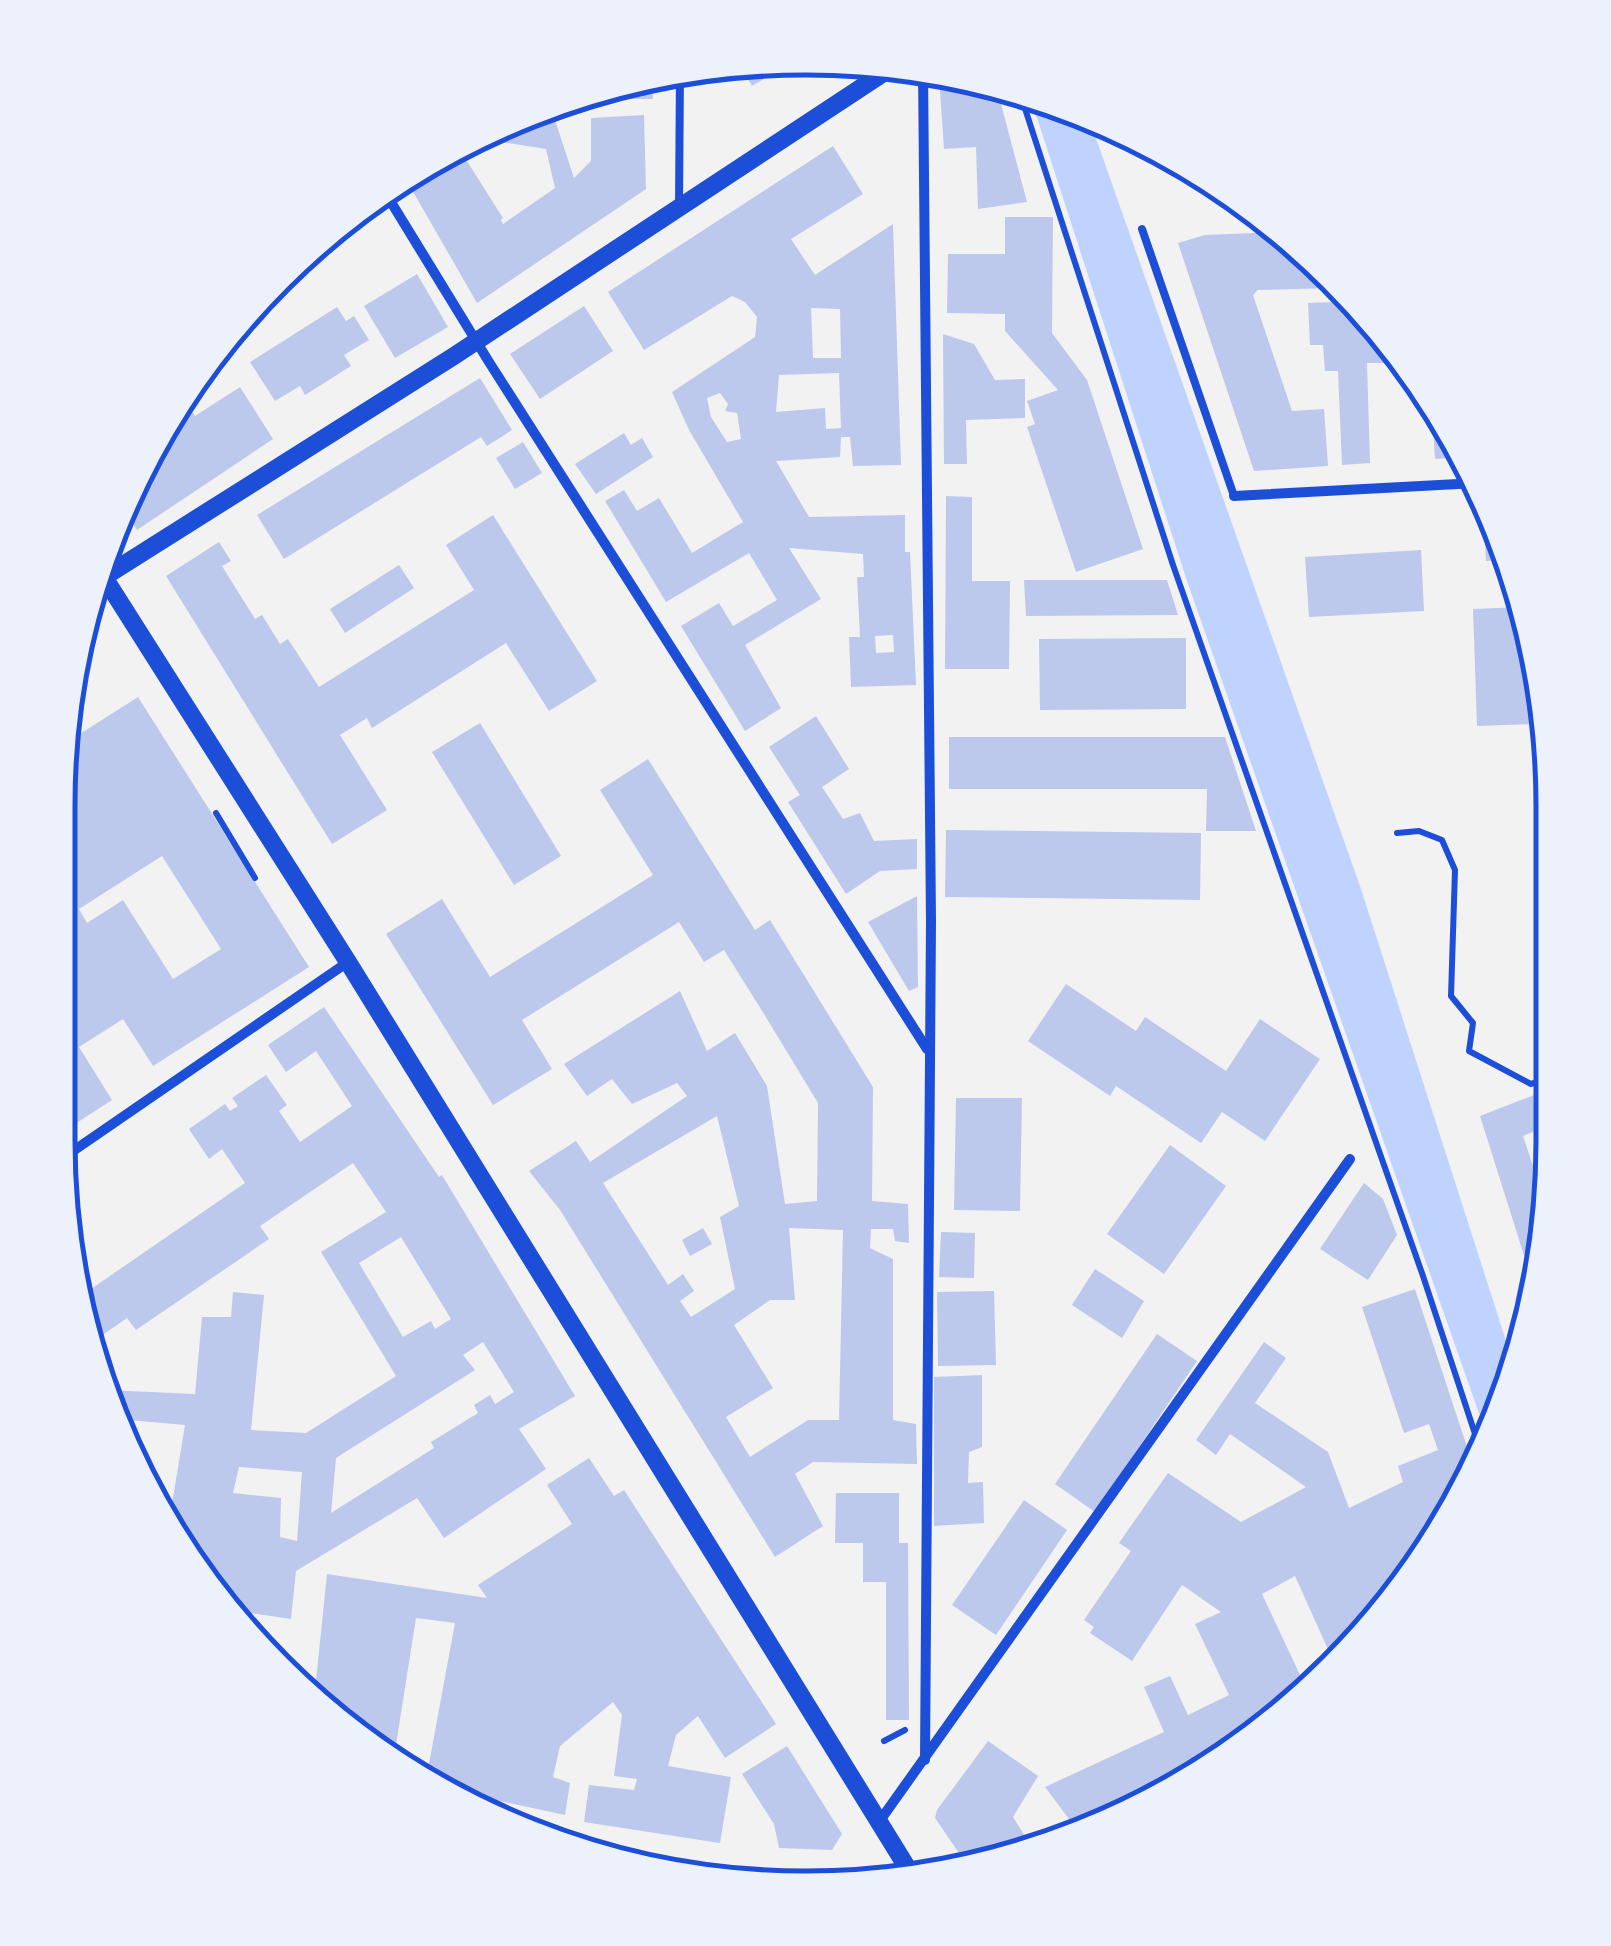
<svg xmlns="http://www.w3.org/2000/svg" width="1611" height="1946" font-family="'Fira Sans',sans-serif">
	<rect width="100%" height="100%" fill="#f2f2f2"/>
	<polygon fill="#bfd3fe" points="1030,96 1087,113 1361,889 1516,1372 1488,1439 1186,578"/>
	<g fill="#bdc9ec" fill-rule="evenodd">
		<polygon points="784,60 787,65 752,86 739,64"/>
		<polygon points="947,71 996,85 1027,202 978,209 976,147 944,149 939,76"/>
		<polygon points="652,74 653,99 602,99 602,89"/>
		<path d="M644,115L646,189L477,303L404,176L516,116L554,117L574,178L591,161V118ZM501,142L546,149L555,188L503,224L501,220L503,218L465,158Z"/>
		<path d="M833,146L863,194L791,239L815,275L893,224L901,465L853,466L850,437H841L840,457L776,461L809,517L905,515V552H910L916,685L851,687L849,637H860L857,577H864L863,554L789,548L821,599L745,645L781,708L745,731L681,626L719,603L733,626L777,600L749,553L666,602L605,501L624,490L637,511L659,498L692,553L743,522L689,430L672,392L755,337L757,317L745,302L732,296L644,350L608,292ZM811,308L840,309L841,358H813ZM839,373L841,428L826,429L825,408L776,412L779,375ZM720,393L728,404L725,411L737,413L741,439L727,442L711,417L707,398ZM893,635L894,652L876,653L875,636Z"/>
		<polygon points="360,208 367,220 322,248 319,242"/>
		<polygon points="1005,217 1053,217 1052,333 1087,380 1143,549 1076,572 1027,427 1035,424 1027,401 1058,390 1005,331 1005,314 947,313 948,254 1005,254"/>
		<polygon points="1280,232 1334,276 1391,346 1392,363 1367,363 1370,463 1342,465 1338,371 1325,371 1323,345 1310,345 1308,303 1335,302 1335,288 1258,290 1253,295 1292,411 1324,409 1328,466 1254,471 1178,243 1205,235"/>
		<polygon points="417,274 448,327 395,358 364,306"/>
		<polygon points="584,306 613,351 540,399 510,354"/>
		<polygon points="337,307 346,321 354,316 369,340 344,355 351,366 305,395 300,386 275,401 250,362"/>
		<polygon points="943,334 974,344 995,380 1025,379 1025,418 966,420 967,464 944,464"/>
		<polygon points="480,378 512,430 487,446 481,437 284,559 257,515"/>
		<polygon points="240,387 273,439 137,530 122,506 181,394 195,416"/>
		<polygon points="1431,396 1463,457 1435,459"/>
		<polygon points="624,433 631,445 642,438 653,457 596,494 575,464"/>
		<polygon points="523,442 542,473 515,489 496,458"/>
		<polygon points="946,496 972,497 972,581 1010,581 1009,669 945,669"/>
		<polygon points="1489,505 1496,519 1509,560 1486,561 1483,506"/>
		<polygon points="493,515 597,681 549,711 506,643 372,728 367,718 340,735 387,810 332,844 166,576 219,542 231,561 222,566 255,619 262,615 280,644 288,639 319,687 474,590 446,545"/>
		<polygon points="1421,550 1424,611 1309,617 1305,557"/>
		<polygon points="399,565 414,588 345,633 330,609"/>
		<polygon points="1024,580 1167,580 1178,615 1026,616"/>
		<polygon points="1523,607 1535,647 1537,724 1477,726 1473,609"/>
		<polygon points="1186,638 1186,709 1040,710 1039,639"/>
		<path d="M138,697L309,967L153,1066L123,1019L79,1047L112,1100L58,1135L59,756L61,746ZM162,856L221,949L173,979L123,900L87,923L79,909Z"/>
		<polygon points="816,716 849,769 822,787 843,819 860,813 874,841 917,839 917,869 880,871 846,894 788,802 800,795 769,747"/>
		<polygon points="480,723 561,856 514,885 432,752"/>
		<polygon points="949,737 1225,737 1256,831 1206,831 1207,789 949,789"/>
		<path d="M648,759L755,930L770,920L873,1087L872,1201L908,1204L909,1243L895,1241L893,1229H871L870,1248L893,1259V1420L916,1424L917,1464L813,1462L795,1474L823,1526L775,1557L560,1210L529,1171L576,1141L590,1162L687,1096L677,1083L632,1104L612,1079L587,1096L564,1064L680,991L707,1051L735,1033L767,1086L785,1204L817,1201L818,1103L764,1014L724,950L704,962L679,922L522,1020L552,1069L493,1105L386,934L442,899L490,977L653,875L600,790ZM717,1116L739,1206L720,1217L735,1289L691,1317L680,1301L694,1291L683,1274L668,1285L603,1183ZM789,1228L843,1230L839,1420H808L750,1457L726,1417L773,1388L734,1325L770,1300H795Z"/>
		<polygon points="946,830 1201,833 1200,900 945,897"/>
		<polygon points="917,896 918,987 909,991 868,922"/>
		<polygon points="1539,918 1553,918 1553,990 1543,991"/>
		<polygon points="1066,984 1136,1031 1145,1017 1226,1071 1260,1019 1320,1059 1265,1141 1222,1112 1201,1143 1116,1086 1110,1096 1028,1041"/>
		<path d="M324,1007L439,1177L442,1175L575,1396L519,1429L546,1469L444,1538L417,1498L296,1571L291,1619L231,1610L168,1528L185,1425L118,1419L106,1390L195,1394L202,1317H231L233,1292L264,1295L251,1430L306,1433L396,1376L321,1252L386,1212L353,1163L260,1226L269,1239L136,1330L127,1318L88,1345L83,1334L74,1264L91,1289L245,1183L222,1149L209,1159L189,1129L225,1104L230,1111L238,1106L232,1098L266,1075L287,1105L279,1111L300,1142L352,1106L316,1051L286,1072L268,1045ZM401,1237L451,1319L435,1329L431,1321L403,1337L359,1263ZM483,1342L514,1392L495,1404L490,1395L474,1405L478,1413L431,1442L434,1448L331,1513L336,1458L475,1370L463,1355ZM239,1467L302,1472L297,1541L280,1537L281,1498L233,1493Z"/>
		<polygon points="1552,1088 1552,1124 1523,1136 1548,1211 1533,1284 1480,1116"/>
		<polygon points="956,1098 1022,1098 1020,1211 954,1210"/>
		<polygon points="1170,1145 1226,1186 1164,1274 1107,1234"/>
		<polygon points="1364,1183 1383,1199 1397,1235 1368,1280 1320,1249"/>
		<polygon points="703,1228 712,1244 690,1256 682,1240"/>
		<polygon points="941,1232 975,1233 974,1278 939,1277"/>
		<polygon points="1095,1269 1144,1301 1122,1338 1072,1305"/>
		<polygon points="1415,1289 1474,1468 1454,1514 1367,1634 1335,1665 1295,1576 1262,1594 1307,1690 1260,1734 1081,1835 1045,1787 1164,1732 1144,1687 1170,1676 1188,1715 1229,1695 1195,1624 1221,1612 1182,1585 1132,1661 1090,1633 1094,1627 1084,1620 1131,1551 1119,1543 1168,1473 1241,1522 1306,1487 1230,1434 1216,1455 1196,1440 1264,1342 1286,1358 1255,1403 1328,1452 1349,1508 1403,1482 1398,1466 1438,1450 1429,1424 1404,1433 1362,1307"/>
		<polygon points="994,1291 996,1365 938,1366 937,1292"/>
		<polygon points="1157,1334 1197,1361 1095,1512 1055,1484"/>
		<polygon points="982,1375 982,1447 969,1452 968,1483 983,1482 984,1523 934,1526 934,1377"/>
		<polygon points="589,1458 614,1496 624,1490 776,1724 725,1758 698,1716 676,1735 668,1766 731,1777 720,1843 584,1822 589,1785 634,1790 637,1779 614,1776 622,1715 613,1702 560,1746 553,1777 570,1783 565,1815 443,1789 426,1780 455,1623 416,1618 393,1764 314,1700 327,1574 487,1598 478,1585 572,1524 547,1485"/>
		<polygon points="836,1493 899,1493 899,1543 908,1543 909,1720 886,1720 886,1582 863,1582 863,1543 835,1543"/>
		<polygon points="1024,1500 1067,1530 996,1635 952,1605"/>
		<polygon points="988,1741 1038,1776 1013,1817 1033,1849 970,1869 935,1818 937,1810"/>
		<polygon points="787,1746 842,1834 832,1850 779,1848 774,1824 742,1774"/>
	</g>
	<g fill="none" stroke-linecap="round" stroke-linejoin="round">
		<g stroke="#1d4ed8" stroke-width="6">
			<polyline points="1020,93 1173,565 1423,1276 1481,1452"/>
			<polyline points="216,813 255,878"/>
			<polyline points="1397,833 1419,831 1442,840 1455,870 1451,996 1473,1023 1469,1051 1531,1084 1552,1076"/>
			<polyline points="884,1741 905,1730"/>
		</g>
		<g stroke="#1d4ed8" stroke-width="8">
			<polyline points="679,206 680,70"/>
			<polyline points="1142,229 1234,496"/>
		</g>
		<g stroke="#1d4ed8" stroke-width="10">
			<polyline points="923,69 931,921 925,1760"/>
			<polyline points="383,189 489,362 927,1049"/>
			<polyline points="1234,496 1477,483"/>
			<polyline points="60,1160 348,962"/>
			<polyline points="879,1822 1350,1159"/>
			<polyline points="576,1851 795,1884"/>
		</g>
		<g stroke="#1d4ed8" stroke-width="18">
			<polyline points="102,574 348,962 913,1877"/>
			<polyline points="104,577 454,356 894,66"/>
		</g>
	</g>
	<path d="M0 0H1611V1946H0ZM805 75H806A730 730 0 0 1 1536 805V1141A730 730 0 0 1 806 1871H805A730 730 0 0 1 75 1141V805A730 730 0 0 1 805 75Z" fill="#edf1fc" fill-rule="evenodd"/>
	<path fill="none" stroke="#1d4ed8" stroke-width="5" d="M805 75H806A730 730 0 0 1 1536 805V1141A730 730 0 0 1 806 1871H805A730 730 0 0 1 75 1141V805A730 730 0 0 1 805 75Z"/>
</svg>
